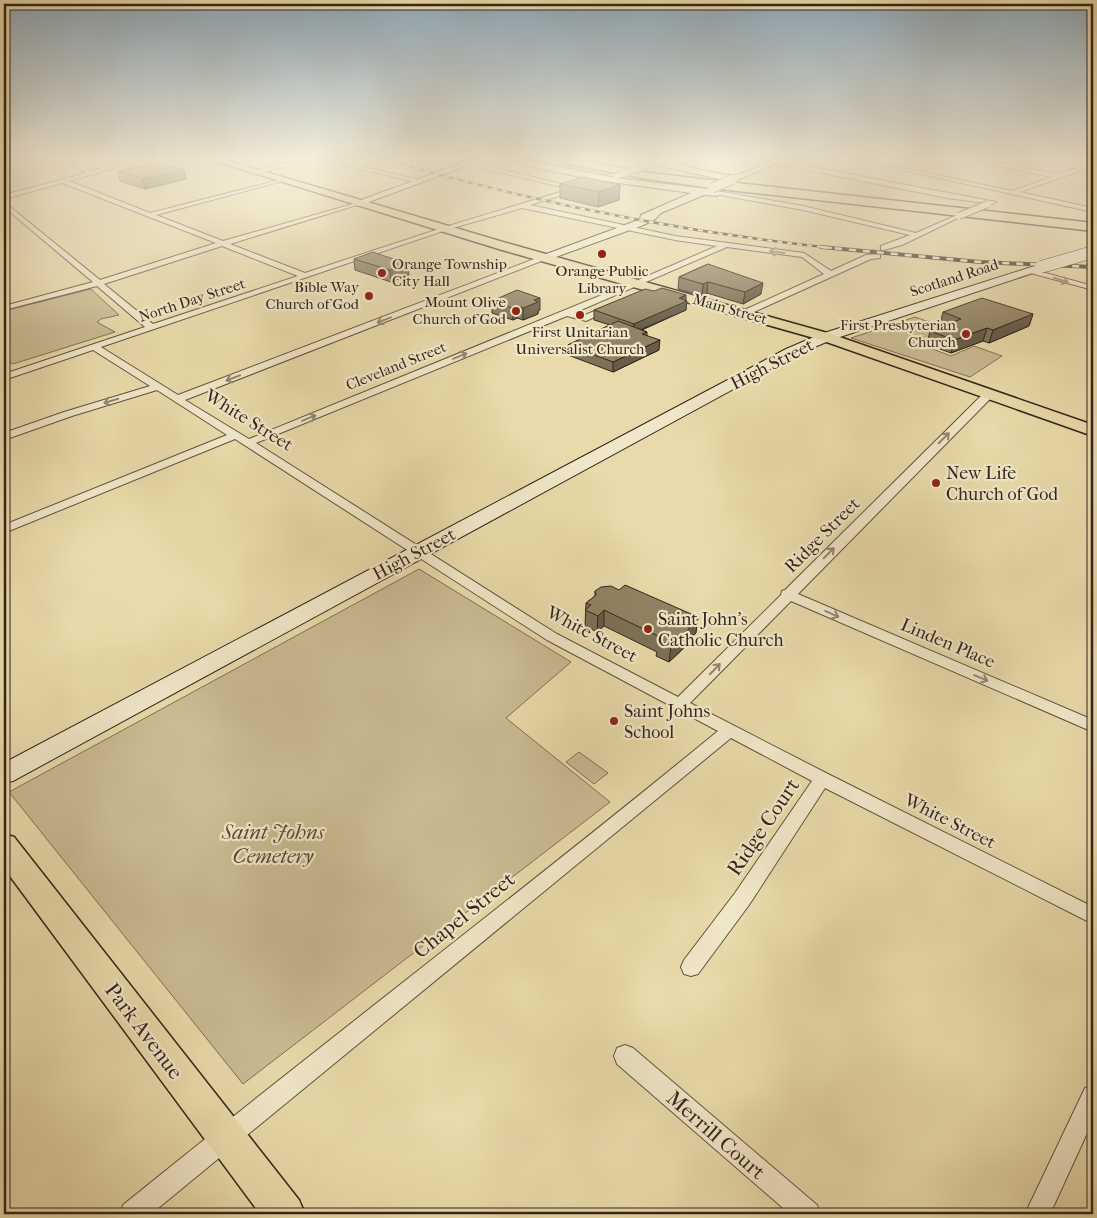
<svg xmlns="http://www.w3.org/2000/svg" width="1097" height="1218" font-family="'IM FELL French Canon',serif">
	<rect width="100%" height="100%" fill="#e8daaa"/>
	<filter id="stains"><feTurbulence type="fractalNoise" baseFrequency=".004" numOctaves="4"/><feColorMatrix values="0 0 0 0 .2 0 0 0 0 .09 0 0 0 0 .02 0 0 0 .5 -.17"/></filter>
	<radialGradient id="worn" r=".72"><stop offset=".6" stop-color="#630" stop-opacity="0"/><stop offset="1" stop-color="#630" stop-opacity=".3"/></radialGradient>
	<g fill="#c9bb92" stroke="#7e7056">
		<path d="M528,160H551L613,173C596,179 547,165 528,160Z"/>
		<polygon points="91,289 119,315 101,319 97,322 115,332 13,364 4,359 4,311"/>
		<polygon points="915,317 955,331 922,345 951,356 974,346 1002,356 970,377 851,338"/>
		<polygon points="419,569 571,662 506,718 610,802 243,1084 9,792"/>
		<polygon points="579,752 608,773 594,784 566,762"/>
	</g>
	<g fill="none" stroke-linecap="round" stroke-linejoin="round">
		<polyline stroke="#c4b68d" stroke-width="8" stroke-dasharray="8 4.5" stroke-linecap="butt" points="869,255 884,248"/>
		<g stroke="#60523e" stroke-width="2">
			<g id="minor">
				<path d="M66,160H72L91,171L134,160H142L69,181L150,213L283,179V181L156,215L223,241L360,202V204L230,244L305,273L442,228L570,189L465,164L467,161L581,189L530,205L675,236L804,253L831,271L866,255L880,254V258L871,259L745,316L742,315V311L824,274L802,257L727,247L574,313L585,315L609,305L616,307L586,321L567,316L256,443L557,634L678,697L781,595L782,591L785,590L985,392H993V396L798,594L1093,720V732L791,601L690,703L828,774L1093,907V924L825,788L749,905L698,974L691,976L684,974L681,967L684,960L735,893L812,781L731,738L151,1214H120L123,1205C320,1045 522,892 718,731L547,640L235,439L4,533V525L227,435L157,390L72,416L4,440V433L64,412L150,386L93,350L4,380V374L145,327L97,286L4,310V306L93,282L4,207V202L100,280L216,243L62,183L4,199V195L86,173ZM522,208L675,240L717,246L636,281L249,439L185,400L549,258L542,256L178,395L101,347L446,230ZM222,246L298,276L153,324L104,284Z"/>
				<polygon points="244,160 253,161 244,169 240,169 240,167 246,162"/>
				<polygon points="299,160 335,160 423,181 420,183 327,161 304,162 253,174 250,172"/>
				<polygon points="775,160 996,202 993,204 947,198 773,163"/>
				<polygon points="858,160 867,160 1012,191 1052,177 979,162 976,160 985,160 1058,174 1093,162 1093,166 1020,192 1093,208 1093,212"/>
				<polygon points="717,191 803,206 916,233 957,215 962,216 902,245 884,250 881,250 881,246 910,235 803,210 715,194 715,192"/>
				<polygon points="1027,268 1093,286 1093,290 1027,272"/>
				<polygon points="625,1045 633,1048 817,1205 820,1214 790,1214 617,1064 614,1056 617,1048"/>
				<polygon points="1093,1085 1093,1120 1050,1214 1025,1214 1085,1088"/>
			</g>
		</g>
		<g stroke="#32251a" stroke-width="2">
			<g id="secondary">
				<polygon points="470,160 481,160 361,205 358,206 353,203"/>
				<polygon points="512,160 524,160 616,178 717,190 722,193 717,196 704,195 661,213 654,220 641,226 545,261 540,258 541,256 633,222 640,219 641,215 691,193 590,179 541,169"/>
				<path d="M638,160C670,156 701,174 733,175C750,175 765,158 784,160L733,182L642,162Z"/>
				<polygon points="1041,264 1045,265 1047,267 1045,269 831,340 796,355 13,781 4,783 4,763 786,349 821,334"/>
			</g>
		</g>
		<g stroke="#32251a" stroke-width="3">
			<g id="primary">
				<polygon points="212,160 225,160 510,244 831,334 1093,425 1093,436 821,340 502,250"/>
				<polygon points="4,834 14,837 299,1200 305,1214 260,1214 4,868"/>
			</g>
		</g>
		<g stroke="#32251a" stroke-width="3">
			<polygon id="motorway" points="559,160 579,160 642,172 710,180 1093,223 1093,231 710,188 642,178 564,163"/>
		</g>
		<use href="#minor" fill="#f0e7c8" fill-rule="evenodd"/>
		<use href="#secondary" fill="#f0e7c8" fill-rule="evenodd"/>
		<use href="#primary" fill="#e8daaa" fill-rule="evenodd"/>
		<use href="#motorway" fill="#e8daaa" fill-rule="evenodd"/>
		<g stroke="#32251a" stroke-width="2.5">
			<path id="rail-far1" d="M386,160C532,202 681,232 832,248"/>
		</g>
		<g stroke="#32251a" stroke-width="4">
			<polyline id="rail" points="821,247 980,262 1093,267"/>
		</g>
		<use href="#rail-far1" stroke="#f0e7c8" stroke-width="2" stroke-dasharray="5" stroke-linecap="butt"/>
		<use href="#rail" stroke="#f0e7c8" stroke-width="2.5" stroke-dasharray="7" stroke-linecap="butt"/>
		<g stroke="#60523e" stroke-width="8" stroke-linecap="butt">
			<g id="minor-bridge">
				<polyline points="617,176 647,165"/>
				<polyline points="959,216 988,204"/>
			</g>
		</g>
		<g stroke="#32251a" stroke-width="11" stroke-linecap="butt">
			<polyline id="secondary-bridge-far1" points="712,188 733,179"/>
		</g>
		<g stroke="#32251a" stroke-width="13" stroke-linecap="butt">
			<polyline id="secondary-bridge" points="1041,267 1093,252"/>
		</g>
		<use href="#minor-bridge" stroke="#f0e7c8" stroke-width="6"/>
		<use href="#secondary-bridge-far1" stroke="#f0e7c8" stroke-width="9"/>
		<use href="#secondary-bridge" stroke="#f0e7c8" stroke-width="12"/>
	</g>
	<g fill="#7d7157" stroke="#32251a">
		<polygon points="118,171 186,179 145,189 120,181"/>
		<polygon points="560,184 620,185 619,200 598,207 560,198"/>
		<polygon points="354,259 409,275 391,282 355,270"/>
		<polygon points="708,264 761,294 743,304 707,293 702,296 678,289 679,277"/>
		<polygon points="686,300 686,310 642,330 647,332 647,336 659,350 613,372 568,355 568,345 610,325 594,320 594,310"/>
		<polygon points="492,301 540,310 538,311 538,314 523,320 517,318 513,320 492,313"/>
		<polygon points="943,312 1033,314 1029,326 989,343 983,341 951,353 927,344 930,331 943,326 940,325"/>
		<polygon points="595,591 696,633 688,640 688,644 669,662 656,656 657,652 604,626 597,632 585,626 586,603 595,596"/>
	</g>
	<g fill="#665c47" stroke="#32251a">
		<polygon points="184,170 186,179 145,189 143,179"/>
		<polygon points="620,185 619,200 598,207 599,192"/>
		<polygon points="408,264 409,275 391,282 390,270"/>
		<polygon points="708,282 707,293 702,296 703,284"/>
		<polygon points="763,283 761,294 743,304 745,292"/>
		<polygon points="686,295 686,301 687,301 686,310 633,333 634,324"/>
		<polygon points="540,298 540,310 538,311 538,314 523,320 523,308 534,300"/>
		<polygon points="517,306 517,318 513,320 512,308"/>
		<polygon points="1033,314 1029,326 989,343 993,330"/>
		<polygon points="987,328 983,341 951,353 954,340"/>
		<polygon points="660,340 659,350 613,372 613,362"/>
		<polygon points="604,610 604,626 597,632 598,616"/>
		<polygon points="698,617 696,633 688,640 688,644 669,662 671,646 687,627"/>
	</g>
	<g fill="#918365" stroke="#32251a">
		<polygon points="158,162 184,170 143,179 118,171"/>
		<polygon points="583,177 620,185 599,192 560,184"/>
		<polygon points="373,252 408,264 390,270 354,259"/>
		<polygon points="708,264 763,283 745,292 708,282 703,284 679,277"/>
		<polygon points="662,288 686,295 679,298 687,301 634,324 594,310 645,289 654,291"/>
		<polygon points="517,290 540,298 534,300 538,302 523,308 517,306 512,308 492,301"/>
		<polygon points="982,298 1033,314 993,330 987,328 954,340 930,331 961,319 943,312"/>
		<polygon points="618,321 647,332 642,334 660,340 613,362 568,345"/>
		<polygon points="625,585 698,617 687,627 690,628 671,646 658,640 660,637 604,610 598,616 585,610 591,605 586,603 596,595 595,591 601,587 611,586 619,590"/>
	</g>
	<defs><path id="oneway-shaft" d="M-6 0H5M1.5-3L5.5 0L1.5 3" fill="none" stroke-width="1.6" stroke-linecap="round" stroke-linejoin="round" transform="scale(1.25)"/></defs>
	<g stroke="#918671">
		<use href="#oneway-shaft" transform="translate(777 252) rotate(-172)"/>
		<use href="#oneway-shaft" transform="translate(1061 280) rotate(17)"/>
		<use href="#oneway-shaft" transform="translate(384 320) rotate(159)"/>
		<use href="#oneway-shaft" transform="translate(460 356) rotate(-22)"/>
		<use href="#oneway-shaft" transform="translate(233 378) rotate(159)"/>
		<use href="#oneway-shaft" transform="translate(111 401) rotate(163)"/>
		<use href="#oneway-shaft" transform="translate(309 418) rotate(-22)"/>
		<use href="#oneway-shaft" transform="translate(944 438) rotate(-45)"/>
		<use href="#oneway-shaft" transform="translate(829 553) rotate(-45)"/>
		<use href="#oneway-shaft" transform="translate(832 614) rotate(24)"/>
		<use href="#oneway-shaft" transform="translate(715 669) rotate(-46)"/>
		<use href="#oneway-shaft" transform="translate(981 678) rotate(23)"/>
	</g>
	<linearGradient id="sky" x2="0" y2="1"><stop stop-color="#8faabc"/><stop offset="0.48" stop-color="#f5eed9"/><stop offset="1" stop-color="#f5eed9" stop-opacity="0"/></linearGradient>
	<rect width="1097" height="330" fill="url(#sky)"/>
	<g fill="#8f2418" stroke="#f0e7c8" stroke-width="2">
		<circle cx="602" cy="254" r="5"/>
		<circle cx="382" cy="273" r="5"/>
		<circle cx="369" cy="296" r="5"/>
		<circle cx="516" cy="311" r="5"/>
		<circle cx="580" cy="315" r="5"/>
		<circle cx="966" cy="334" r="5"/>
		<circle cx="936" cy="483" r="5"/>
		<circle cx="648" cy="629" r="5"/>
		<circle cx="614" cy="721" r="5"/>
	</g>
	<g text-anchor="middle" stroke-width="4.5" stroke-linejoin="round" paint-order="stroke">
		<g font-size="15" fill="#32251a" stroke="#f0e7c8" text-anchor="end">
			<text x="392" y="269" text-anchor="start">Orange Township<tspan x="392" dy="17">City Hall</tspan></text>
			<text x="602" y="276" text-anchor="middle">Orange Public<tspan x="602" dy="17">Library</tspan></text>
			<text x="359" y="292">Bible Way<tspan x="359" dy="17">Church of God</tspan></text>
			<text x="506" y="307">Mount Olive<tspan x="506" dy="17">Church of God</tspan></text>
			<text x="956" y="330">First Presbyterian<tspan x="956" dy="17">Church</tspan></text>
			<text x="580" y="337" text-anchor="middle">First Unitarian<tspan x="580" dy="17">Universalist Church</tspan></text>
		</g>
		<g font-size="15" fill="#32251a" stroke="#f0e7c8">
			<text transform="translate(954 278) rotate(-18)" y="5">Scotland Road</text>
			<text transform="translate(192 300) rotate(-18)" y="5">North Day Street</text>
			<text transform="translate(730 309) rotate(16)" y="5">Main Street</text>
			<text transform="translate(396 366) rotate(-22)" y="5">Cleveland Street</text>
		</g>
		<g font-size="18" fill="#32251a" stroke="#f0e7c8">
			<text transform="translate(772 364) rotate(-27)" y="6">High Street</text>
			<text transform="translate(249 420) rotate(32)" y="6">White Street</text>
			<text transform="translate(822 535) rotate(-45)" y="6">Ridge Street</text>
			<text transform="translate(414 554) rotate(-28)" y="6">High Street</text>
			<text transform="translate(592 634) rotate(28)" y="6">White Street</text>
			<text transform="translate(948 643) rotate(23)" y="6">Linden Place</text>
			<text transform="translate(950 821) rotate(27)" y="6">White Street</text>
		</g>
		<g font-size="18" fill="#32251a" stroke="#f0e7c8" text-anchor="start">
			<text x="946" y="479">New Life<tspan x="946" dy="21">Church of God</tspan></text>
			<text x="658" y="625">Saint John's<tspan x="658" dy="21">Catholic Church</tspan></text>
			<text x="624" y="717">Saint Johns<tspan x="624" dy="21">School</tspan></text>
		</g>
		<g font-size="21" fill="#32251a" stroke="#f0e7c8">
			<text transform="translate(763 827) rotate(-56)" y="7">Ridge Court</text>
			<text transform="translate(464 915) rotate(-39)" y="7">Chapel Street</text>
			<text transform="translate(144 1031) rotate(53)" y="7">Park Avenue</text>
			<text transform="translate(716 1135) rotate(41)" y="7">Merrill Court</text>
		</g>
		<g font-size="21" font-style="italic" fill="#584a38" stroke="#f0e7c8">
			<text x="273" y="839">Saint Johns<tspan x="273" dy="24">Cemetery</tspan></text>
		</g>
	</g>
	<rect width="1097" height="1218" fill="none" stroke="#e8daaa" stroke-width="20"/>
	<rect x="5" y="5" width="1087" height="1208" fill="none" stroke="#32251a" stroke-width="2.5"/>
	<rect x="10" y="10" width="1077" height="1198" fill="none" stroke="#32251a"/>
	<rect width="100%" height="100%" filter="url(#stains)"/>
	<rect width="100%" height="100%" fill="url(#worn)"/>
</svg>
